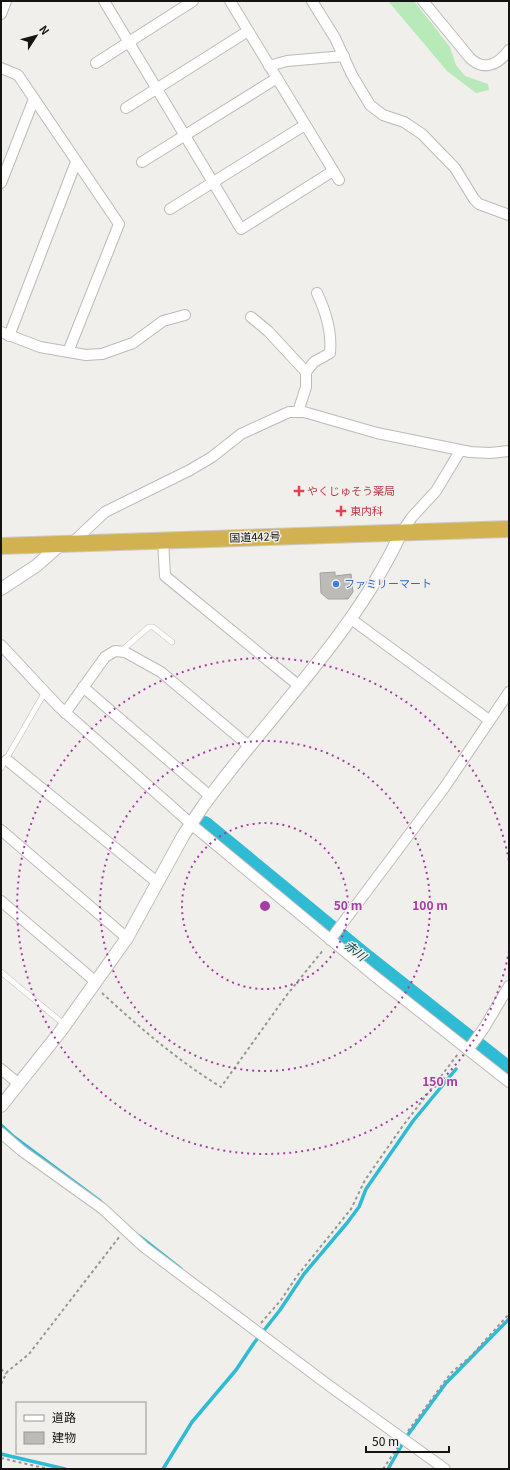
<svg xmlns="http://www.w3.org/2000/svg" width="510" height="1470" font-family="Georgia,'Noto Sans JP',serif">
	<rect width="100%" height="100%" fill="#f1efec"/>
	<polygon fill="#b8e9b9" points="388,1 414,1 450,47 456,65 465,76 488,84 489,90 476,93 447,71"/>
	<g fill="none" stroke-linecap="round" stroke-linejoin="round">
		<g stroke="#2ebbd3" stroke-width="3.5">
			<polyline points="1,1125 14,1137 100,1201"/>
			<polyline points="139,1236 181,1269"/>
			<polyline points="1,1454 65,1469"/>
			<polyline points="163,1469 192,1422 236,1370 254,1343 280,1310 304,1274 347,1223 359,1207 366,1189 413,1121 456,1069"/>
			<polyline points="388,1469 407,1436 446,1383 509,1319"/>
		</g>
		<polyline stroke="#2ebbd3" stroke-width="20" points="204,826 362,956 509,1072"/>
	</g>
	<polygon fill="#bdbbb8" stroke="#a4a19e" points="335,572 335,576 351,574 353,592 348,599 328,599 321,593 320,573"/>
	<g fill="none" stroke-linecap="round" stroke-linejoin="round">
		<g stroke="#bdbab7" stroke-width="6">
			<g id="service">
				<polyline points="121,651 149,627 153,627 172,642"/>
				<polyline points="1,768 45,692"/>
				<polyline points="1,972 65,1025"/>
			</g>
		</g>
		<g stroke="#bdbab7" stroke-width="12">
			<g id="minor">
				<polyline points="104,1 241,229 333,171"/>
				<polyline points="230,1 339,180"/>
				<polyline points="312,1 335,38 352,75 370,105 383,115 404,122 422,134 455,168 474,199 479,204 509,215"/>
				<path d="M423,1L470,58C484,72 499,64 509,50"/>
				<polyline points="1,14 6,1"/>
				<polyline points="96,63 193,1"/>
				<polyline points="269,66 287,61 344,56"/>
				<polyline points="1,68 18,75 119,224 68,352"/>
				<polyline points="126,108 248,31"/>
				<polyline points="142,162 277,78"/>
				<polyline points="1,183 34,99"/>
				<polyline points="170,209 305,125"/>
				<polyline points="251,317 268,331 306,372"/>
				<polyline points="1,332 40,347 86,355 102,354 133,343 163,321 185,315"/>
				<polyline points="9,336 76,162"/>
				<path d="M298,412L306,387V372L314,362L330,353C332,333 326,312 317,293"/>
				<polyline points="401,533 412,517 436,491 460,451"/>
				<polyline points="163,540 165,576 298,685"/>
				<polyline points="72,543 105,512 190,470 212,457 241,434 289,412 304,412 377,433 470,452 490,453 509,451"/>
				<polyline points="351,619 489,720"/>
				<polyline points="1,645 58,706 197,829 372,974 509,1082"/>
				<polyline points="83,687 210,796"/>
				<polyline points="65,713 105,657 115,651 125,652 161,672 249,746"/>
				<polyline points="7,760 158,883"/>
				<polyline points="1,830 127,938"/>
				<polyline points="1,901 96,982"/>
				<polyline points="330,940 444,788 509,692"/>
				<polyline points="468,1050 484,1028 509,986"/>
				<polyline points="1,1069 19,1084"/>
				<polyline points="1,1133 22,1151 103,1209 144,1247 331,1387 445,1469"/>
			</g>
		</g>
		<g stroke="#bdbab7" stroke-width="14">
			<g id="tertiary">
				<polyline points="1,589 36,566 61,544"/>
				<path d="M1,1106L60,1032L127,938L183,836L203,806C269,715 353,636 401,533"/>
			</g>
		</g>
		<g stroke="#cccbcb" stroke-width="18">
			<polyline id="trunk" points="1,546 509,529"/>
		</g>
		<g stroke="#999795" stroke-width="2" stroke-dasharray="3 3" stroke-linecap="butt">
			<path d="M102,993C140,1028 177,1060 221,1087L286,996L324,949"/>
			<polyline points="261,1323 281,1300 297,1276 351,1209 365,1180 402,1127 458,1054"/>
			<polyline points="1,1369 6,1374"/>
			<polyline points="1,1384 7,1372 29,1354 120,1236"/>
			<polyline points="408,1431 451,1373 471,1356 509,1314"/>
			<polyline points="1,1458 48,1469"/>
			<polyline points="383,1469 398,1447"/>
		</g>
		<use href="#service" stroke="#fff" stroke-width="5"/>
		<use href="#minor" stroke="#fff" stroke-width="10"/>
		<use href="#tertiary" stroke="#fff" stroke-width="12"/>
		<use href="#trunk" stroke="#d2b250" stroke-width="16"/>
	</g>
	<g fill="none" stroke="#a43ea2" stroke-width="2" stroke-dasharray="2 4">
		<circle cx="265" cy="906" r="83"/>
		<circle cx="265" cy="906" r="165"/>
		<path d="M509 951A248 248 0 1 1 509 861"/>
	</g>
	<g fill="#e0444e" stroke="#f1efec" stroke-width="1.5">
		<path d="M297 485h4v4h4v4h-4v4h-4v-4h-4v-4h4z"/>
		<path d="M339 505h4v4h4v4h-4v4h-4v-4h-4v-4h4z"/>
	</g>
	<circle fill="#3f7fe0" stroke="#f1efec" stroke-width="1.5" cx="336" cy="584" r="4"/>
	<g text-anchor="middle" stroke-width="3" stroke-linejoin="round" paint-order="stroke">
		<g font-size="11" fill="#be3a42" stroke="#f1efec" text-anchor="start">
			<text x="307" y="495">やくじゅそう薬局</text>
			<text x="350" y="515">東内科</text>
		</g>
		<g font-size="11" fill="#151413" stroke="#f1efec">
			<text transform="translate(255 537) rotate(-2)" y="4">国道442号</text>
		</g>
		<g font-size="11" fill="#366cbe" stroke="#f1efec" text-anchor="start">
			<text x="344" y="588">ファミリーマート</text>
		</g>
		<g font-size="12" font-style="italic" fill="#003d47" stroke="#f1efec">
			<text transform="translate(355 951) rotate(39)" y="4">赤川</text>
		</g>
	</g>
	<circle cx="265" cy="906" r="6" fill="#a43ea2" stroke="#f1efec" stroke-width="2"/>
	<g font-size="12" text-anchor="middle" font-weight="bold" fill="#a43ea2" stroke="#f1efec" stroke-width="3" stroke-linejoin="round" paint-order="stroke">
		<text x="348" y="910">50 m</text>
		<text x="430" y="910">100 m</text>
		<text x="440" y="1086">150 m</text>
	</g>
	<rect width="510" height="1470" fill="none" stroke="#151413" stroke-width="4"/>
	<rect x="16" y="1402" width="130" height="52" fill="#f1efec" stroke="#999795"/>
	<rect x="24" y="1415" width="20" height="6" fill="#ffffff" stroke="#999795"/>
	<text x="52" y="1422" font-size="12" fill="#151413">道路</text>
	<rect x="24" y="1432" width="20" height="12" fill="#bdbbb8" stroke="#999795"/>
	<text x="52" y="1442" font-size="12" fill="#151413">建物</text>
	<g transform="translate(36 36) rotate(54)" stroke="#f1efec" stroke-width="3" paint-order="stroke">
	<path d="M0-3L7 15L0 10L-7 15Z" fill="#151413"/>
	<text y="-6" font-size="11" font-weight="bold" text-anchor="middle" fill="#151413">N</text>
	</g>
	<path d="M366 1446v6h83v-6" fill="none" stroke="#151413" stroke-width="2"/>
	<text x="372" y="1446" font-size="12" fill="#151413" stroke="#f1efec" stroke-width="3" paint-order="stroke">50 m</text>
</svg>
